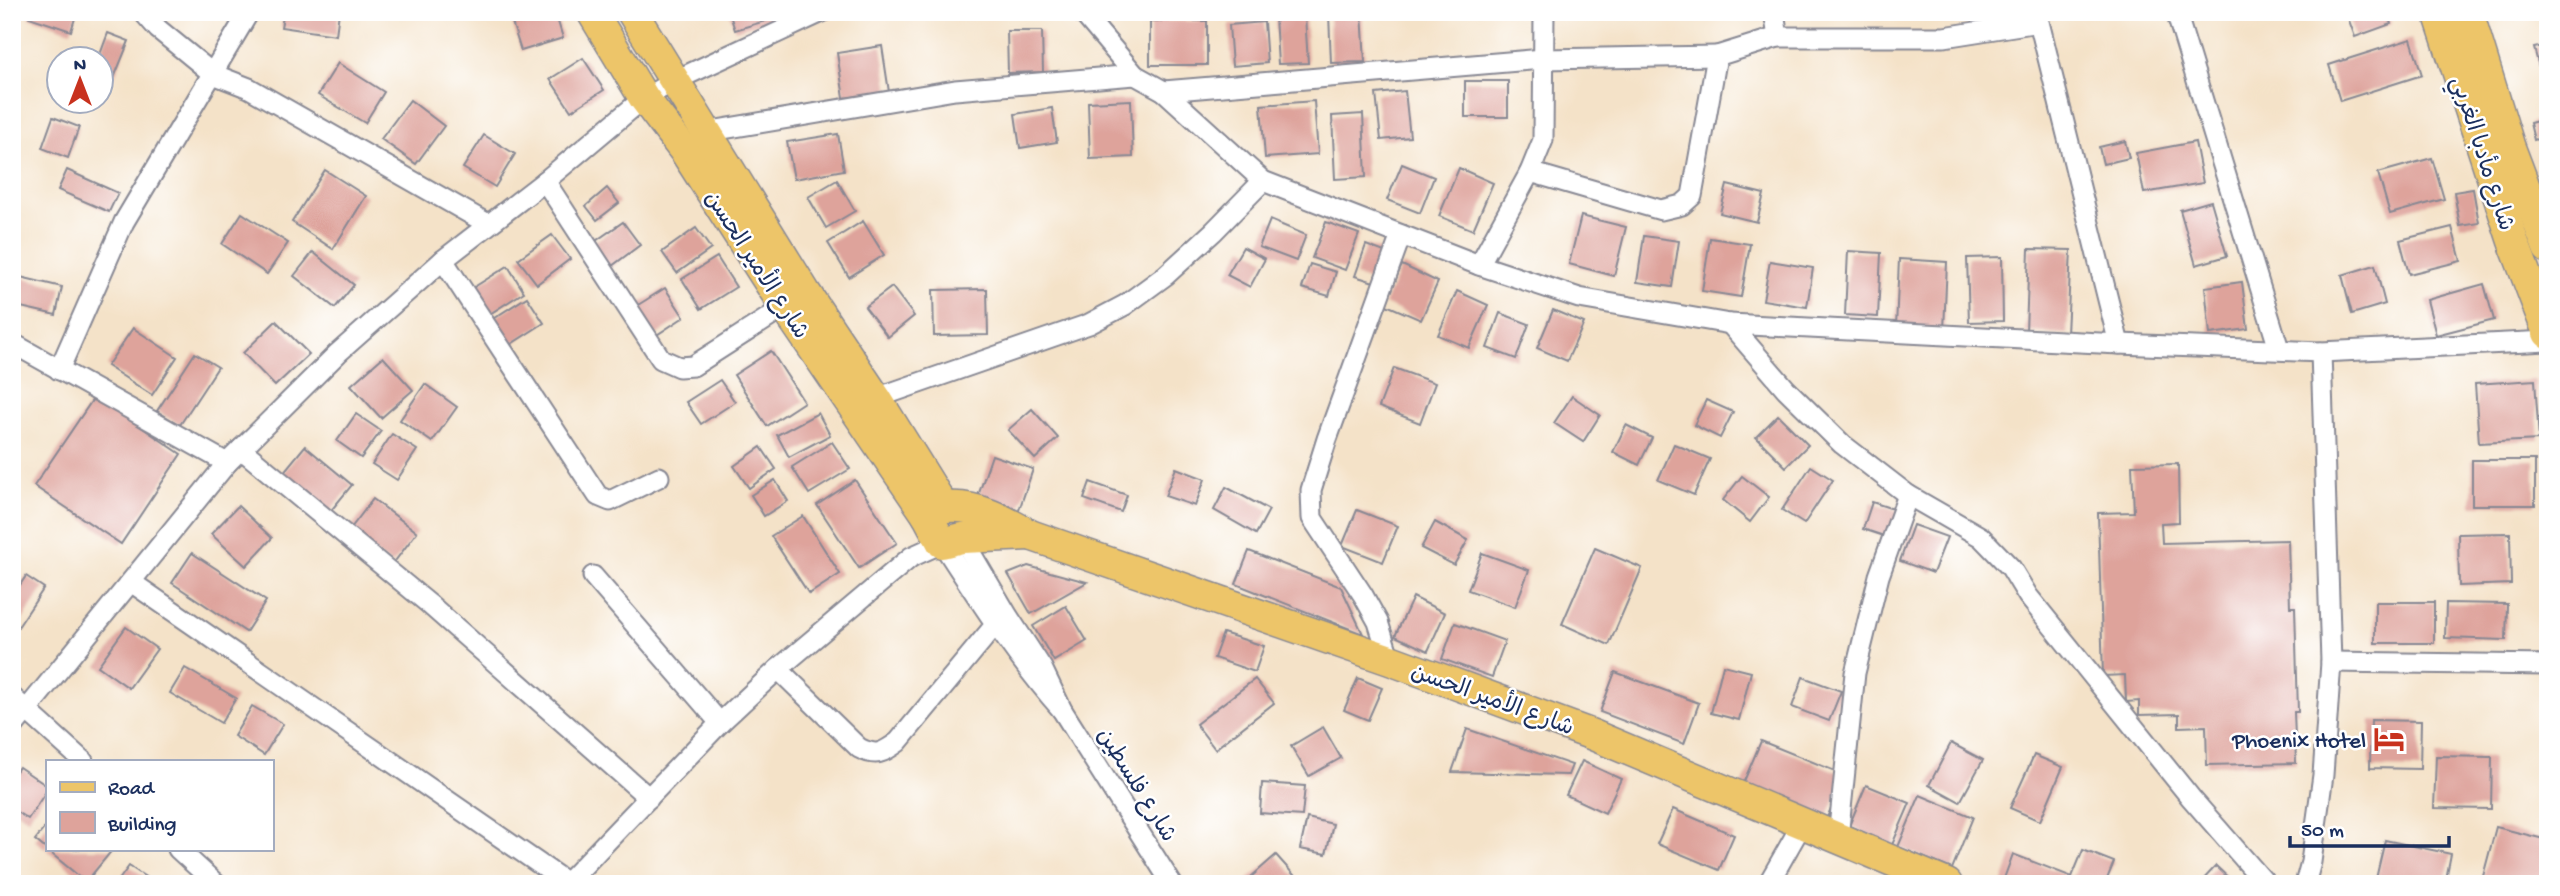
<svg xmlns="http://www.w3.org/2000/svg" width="2560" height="896" font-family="'Gochi Hand','Playpen Sans Arabic',sans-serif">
	<rect width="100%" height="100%" fill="#fff"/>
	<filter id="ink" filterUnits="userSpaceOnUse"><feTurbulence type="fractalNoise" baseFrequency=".0143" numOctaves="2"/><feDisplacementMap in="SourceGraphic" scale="14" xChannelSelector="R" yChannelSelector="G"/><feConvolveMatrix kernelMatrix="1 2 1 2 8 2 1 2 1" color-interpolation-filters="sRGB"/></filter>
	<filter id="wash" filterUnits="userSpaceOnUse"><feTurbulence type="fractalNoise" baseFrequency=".00686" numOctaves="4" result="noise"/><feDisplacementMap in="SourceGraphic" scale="28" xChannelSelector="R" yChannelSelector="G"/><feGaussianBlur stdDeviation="1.57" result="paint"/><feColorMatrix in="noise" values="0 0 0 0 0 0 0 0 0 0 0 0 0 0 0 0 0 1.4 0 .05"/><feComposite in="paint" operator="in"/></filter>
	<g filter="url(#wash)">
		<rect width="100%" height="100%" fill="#f4e2c8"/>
		<g id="blocks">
			<g fill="#dea39b">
				<polygon points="31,12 77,12 71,31 29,17"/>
				<polygon points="284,12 339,12 336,35 281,27"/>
				<polygon points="535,12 555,12 563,38 521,51 511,19"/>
				<polygon points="729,12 792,12 792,13 735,30"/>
				<polygon points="1362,12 1365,62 1331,63 1329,14"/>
				<polygon points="2346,12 2387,12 2391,24 2355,37"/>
				<polygon points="1305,16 1308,63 1278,64 1275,17"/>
				<rect x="1150" y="21" width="57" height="44"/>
				<polygon points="1264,22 1267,63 1232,66 1229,25"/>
				<polygon points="1007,31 1042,31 1043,72 1008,73"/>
				<polygon points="108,33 129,41 114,78 102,73 102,60 98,60"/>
				<polygon points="2411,39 2422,75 2340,101 2329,65"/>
				<polygon points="2548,45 2548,97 2547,97 2534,48"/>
				<polygon points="882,46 889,92 844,98 837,53"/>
				<polygon points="583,58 604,90 571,111 550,79"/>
				<polygon points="338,63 384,92 365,123 318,95"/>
				<rect x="1465" y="81" width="43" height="36"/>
				<polygon points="1405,91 1410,137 1381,140 1376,94"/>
				<polygon points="410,100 444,126 416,164 381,139"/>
				<polygon points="1131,100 1133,157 1090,159 1088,102"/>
				<polygon points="1314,101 1318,154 1265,158 1261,105"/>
				<polygon points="1052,108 1057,142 1020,148 1015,114"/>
				<polygon points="1363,114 1366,177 1335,179 1332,116"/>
				<polygon points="53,117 79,127 68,158 42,148"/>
				<polygon points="2545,119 2548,136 2534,140 2530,123"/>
				<polygon points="838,134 844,170 794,179 787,142"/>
				<polygon points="484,135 515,154 495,187 463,168"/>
				<polygon points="2125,141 2129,158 2103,164 2099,147"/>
				<polygon points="2195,142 2203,183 2144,193 2136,153"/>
				<polygon points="2432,158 2444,199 2390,214 2378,173"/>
				<polygon points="1402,164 1434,177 1420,213 1387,200"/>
				<polygon points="1459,168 1493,183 1473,230 1439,216"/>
				<polygon points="67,170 118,193 109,212 58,190"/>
				<polygon points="325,170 366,196 333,249 292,222"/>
				<polygon points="837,180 855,211 826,228 808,197"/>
				<polygon points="1727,185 1764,194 1757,222 1720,213"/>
				<polygon points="607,188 619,203 597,220 586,206"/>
				<polygon points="2473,189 2479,223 2460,226 2454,192"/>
				<polygon points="2211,201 2227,256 2196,265 2180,210"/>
				<polygon points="242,213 288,243 267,274 222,244"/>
				<polygon points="1581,216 1626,227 1614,276 1569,264"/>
				<polygon points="1270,220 1306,235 1296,261 1259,247"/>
				<polygon points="863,221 884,255 849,277 828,243"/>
				<polygon points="623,222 640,245 608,269 590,245"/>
				<polygon points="1326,222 1359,234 1345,270 1312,258"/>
				<polygon points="2452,227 2461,261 2409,274 2400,240"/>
				<polygon points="696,228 711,249 677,273 662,252"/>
				<polygon points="552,235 570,259 537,284 518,259"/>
				<polygon points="1644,236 1679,241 1672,287 1637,282"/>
				<polygon points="1710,238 1750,244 1741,297 1702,291"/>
				<polygon points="1366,245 1387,253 1377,283 1355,276"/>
				<polygon points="1243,247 1265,259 1250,287 1227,275"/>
				<polygon points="2029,249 2071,250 2067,334 2026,332"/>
				<polygon points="1848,251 1881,253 1878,317 1845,315"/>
				<polygon points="313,252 354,285 335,308 294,276"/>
				<polygon points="717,257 736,287 701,309 682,279"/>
				<polygon points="2002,257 2003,321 1969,322 1967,258"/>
				<polygon points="1899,259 1947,262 1944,330 1896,328"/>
				<polygon points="1770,261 1813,268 1807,307 1763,300"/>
				<polygon points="1310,264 1336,272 1329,296 1302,288"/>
				<polygon points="1402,265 1438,282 1421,320 1384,304"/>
				<polygon points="2375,265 2385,304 2352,314 2342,275"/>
				<polygon points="508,266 524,292 488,315 471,289"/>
				<polygon points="12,275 62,287 56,315 12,305"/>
				<polygon points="2242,282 2248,329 2210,334 2205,287"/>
				<polygon points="2484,284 2494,320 2436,335 2427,300"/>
				<polygon points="892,287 914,316 888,337 865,307"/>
				<polygon points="665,288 684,317 649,340 630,310"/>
				<polygon points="987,289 988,335 934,336 933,290"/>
				<polygon points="1457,291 1488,305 1469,348 1438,335"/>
				<polygon points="527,297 544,323 508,346 491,320"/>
				<polygon points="1553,310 1584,323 1567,361 1537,348"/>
				<polygon points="1500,313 1529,324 1516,359 1487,348"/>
				<polygon points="276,321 309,354 275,386 243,353"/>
				<polygon points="133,328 177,357 152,395 107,366"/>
				<polygon points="771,351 804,402 767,426 734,375"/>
				<polygon points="195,353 218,367 180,425 157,411"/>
				<polygon points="383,357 413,390 381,418 351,385"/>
				<polygon points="1394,368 1435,383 1420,423 1379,407"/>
				<polygon points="720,380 735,402 701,424 686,402"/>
				<polygon points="2535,380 2539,440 2479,443 2475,384"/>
				<polygon points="425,384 457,407 432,442 400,420"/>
				<polygon points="95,396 181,454 121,544 34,486"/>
				<polygon points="1572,396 1600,415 1583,442 1554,423"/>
				<polygon points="1706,400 1733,412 1720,438 1694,425"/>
				<polygon points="1032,409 1058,438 1035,459 1008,430"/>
				<polygon points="818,413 830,435 789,457 777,435"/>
				<polygon points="356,414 381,431 361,458 337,441"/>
				<polygon points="1778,415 1808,445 1786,467 1756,437"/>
				<polygon points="1626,425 1652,438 1639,465 1613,452"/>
				<polygon points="392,434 417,450 397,480 372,464"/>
				<polygon points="832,442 850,469 809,494 792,467"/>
				<polygon points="1674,444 1710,459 1694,495 1658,480"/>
				<polygon points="305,446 352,485 329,513 282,474"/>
				<polygon points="761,447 776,469 749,488 734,466"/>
				<polygon points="992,455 1033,469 1017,516 976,502"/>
				<rect x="2472" y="460" width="63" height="45"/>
				<polygon points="2178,464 2179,522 2161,523 2162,543 2288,540 2290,607 2295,607 2298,712 2294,712 2296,763 2207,765 2206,726 2179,727 2179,714 2139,715 2139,701 2126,702 2125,675 2103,676 2098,513 2134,512 2132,465"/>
				<polygon points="1811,466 1833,480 1804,524 1782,510"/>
				<polygon points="1176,468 1205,479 1195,506 1165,496"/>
				<polygon points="1742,476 1769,497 1750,522 1723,500"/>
				<polygon points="775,480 788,501 764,516 751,495"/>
				<polygon points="855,480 897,543 859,568 817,505"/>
				<polygon points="1090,482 1127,495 1121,512 1084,499"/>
				<polygon points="1226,487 1269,510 1256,534 1214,510"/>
				<polygon points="373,499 417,532 392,565 348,532"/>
				<polygon points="1872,502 1899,511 1890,538 1863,529"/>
				<polygon points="238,506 272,538 246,566 211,534"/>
				<polygon points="1357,510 1398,526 1383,562 1342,546"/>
				<polygon points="803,516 840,574 809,594 771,536"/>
				<polygon points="1435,522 1468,540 1454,565 1421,548"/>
				<polygon points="1913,525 1947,537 1933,573 1900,561"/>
				<polygon points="2510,533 2511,584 2459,586 2458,534"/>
				<polygon points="1595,548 1642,568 1609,645 1562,624"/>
				<polygon points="1249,551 1341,587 1363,634 1236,584"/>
				<polygon points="192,553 266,601 246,632 172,583"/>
				<polygon points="1482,553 1529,570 1515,607 1468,590"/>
				<polygon points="1028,566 1087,582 1031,614 1008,574"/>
				<polygon points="26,576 44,588 12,636 12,597"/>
				<polygon points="1413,597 1445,613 1428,651 1395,636"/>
				<rect x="2375" y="602" width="59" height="41"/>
				<polygon points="2446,603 2507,604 2506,640 2445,638"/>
				<polygon points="1066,606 1087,641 1054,661 1033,626"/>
				<polygon points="1455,623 1505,641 1492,677 1442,659"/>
				<polygon points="126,627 157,649 129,688 98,666"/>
				<polygon points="1223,633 1264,646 1255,672 1214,658"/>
				<polygon points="1723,665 1751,672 1739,720 1711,713"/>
				<polygon points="185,668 236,698 221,723 170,693"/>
				<polygon points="1615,672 1699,703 1684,744 1600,712"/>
				<polygon points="1803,677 1841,691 1829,721 1792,707"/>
				<polygon points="1358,678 1382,688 1368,720 1344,710"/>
				<polygon points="1255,679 1274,703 1215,749 1196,724"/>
				<polygon points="252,706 283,724 264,755 234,736"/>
				<polygon points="2371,720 2421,721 2420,769 2370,768"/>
				<polygon points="1323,727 1341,758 1309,776 1291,746"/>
				<polygon points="1467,729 1572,765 1568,775 1452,772"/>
				<polygon points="1761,741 1845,775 1826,820 1742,786"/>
				<polygon points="1951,743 1983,760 1960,802 1929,785"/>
				<polygon points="2034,755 2063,767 2040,821 2010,808"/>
				<polygon points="2436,756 2492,757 2491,809 2434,808"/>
				<polygon points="1582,761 1621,779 1605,813 1566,795"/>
				<polygon points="19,767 47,786 47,790 28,819 12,809 12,777"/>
				<polygon points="1262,783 1305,786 1302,816 1260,813"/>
				<polygon points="1866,785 1910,803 1892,845 1849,826"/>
				<polygon points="1920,795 1973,817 1952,869 1898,847"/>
				<polygon points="1673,809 1734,835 1719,870 1657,844"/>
				<polygon points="1307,818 1333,824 1326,854 1300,849"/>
				<polygon points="47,825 47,849 113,849 86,882 35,840"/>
				<polygon points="2496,827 2548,840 2548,884 2481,884"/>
				<polygon points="2385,840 2451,854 2445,884 2375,883"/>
				<polygon points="2083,850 2114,862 2105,884 2002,884 2013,854 2072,877"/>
				<polygon points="1276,855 1302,884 1243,884"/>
				<polygon points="129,866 156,884 116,884"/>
				<polygon points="2216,866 2235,884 2199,884"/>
			</g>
		</g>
	</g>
	<g filter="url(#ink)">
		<use href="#blocks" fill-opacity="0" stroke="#888893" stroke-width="2"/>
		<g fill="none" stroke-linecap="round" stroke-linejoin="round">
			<g stroke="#888893" stroke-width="23">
				<g id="street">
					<polyline points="143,12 158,29 213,74 249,88 488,224"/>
					<polyline points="1082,12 1135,75 1164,91 1263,181 1479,265 1579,298 1730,324 2119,344 2321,352 2548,341"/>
					<polyline points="1774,12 1778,37"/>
					<polyline points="2176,12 2279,349"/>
					<polyline points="1164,91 1543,59 1717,56"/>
					<polyline points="705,132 955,90 1135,75"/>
					<polyline points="1530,172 1661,210 1682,205 1692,196 1717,56 1778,37 1944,37 2039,22 2119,344"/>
					<polyline points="545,181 661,359 679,367 693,366 785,307"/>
					<polyline points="443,260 598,496 610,501 659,477"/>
					<polyline points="1479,265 1530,172 1543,140 1544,12"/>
					<polyline points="1730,324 1786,389 1842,444 1908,495 1981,537 2011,568 2028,596 2191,798 2266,884"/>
					<polyline points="12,343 227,463"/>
					<polyline points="59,370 124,222 249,12"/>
					<polyline points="876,398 1089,324 1125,305 1166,275 1213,232 1263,181"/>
					<polyline points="241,449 429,604 649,798"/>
					<polyline points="962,538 1008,616 1042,668 1062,710 1172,884"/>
					<polyline points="593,576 720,723"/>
					<polyline points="131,582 567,883"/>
					<polyline points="1390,660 1378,622 1363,595 1312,518 1311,490 1327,439 1401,235"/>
					<polyline points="2331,662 2548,665"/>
					<path d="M778,669L859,748C876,757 883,753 898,742L995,625"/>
					<polyline points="12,697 83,761"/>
					<polyline points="12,728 227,463 338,353 443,260 545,181 644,98 676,80 822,12"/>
					<polyline points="1838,838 1855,673 1879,576 1908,495"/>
					<polyline points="178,849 216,884"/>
					<path d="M566,884L720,723L778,669L911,557L942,543C980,601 1016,658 1062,710"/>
					<polyline points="1768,884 1802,824"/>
					<polyline points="2305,884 2311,862 2323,775 2331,662 2321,352"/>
				</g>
			</g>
			<g stroke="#888893" stroke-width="33">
				<g id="primary">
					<polyline points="592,12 644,98 686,153 785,307 927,515 942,543 962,538 1030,535"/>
					<polyline points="632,12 805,292 876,398 938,498"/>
					<polyline points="2438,12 2513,241 2548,333"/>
					<polyline points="2468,12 2509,145 2548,248"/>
					<path d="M927,515C933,512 940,508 947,507C976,504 1006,521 1030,535L1390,660L1593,735L1947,884"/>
				</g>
			</g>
			<use href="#street" stroke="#fff" stroke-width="19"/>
			<use href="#primary" stroke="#edc569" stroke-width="30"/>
		</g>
	</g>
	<defs>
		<g id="hotel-bare" transform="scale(2.415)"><path d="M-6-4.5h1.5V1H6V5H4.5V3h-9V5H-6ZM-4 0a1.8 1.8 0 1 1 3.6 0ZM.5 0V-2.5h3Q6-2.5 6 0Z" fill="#c8321e" stroke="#fff" stroke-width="2.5" paint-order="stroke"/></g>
	</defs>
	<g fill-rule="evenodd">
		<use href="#hotel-bare" x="2389" y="739"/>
	</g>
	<g text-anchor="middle" stroke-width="5" stroke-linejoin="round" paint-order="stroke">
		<g font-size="23" fill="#1b2f5e" stroke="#fff">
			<text transform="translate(2484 153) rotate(72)" y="8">شارع مأدبا الغربي</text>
			<text transform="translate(758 264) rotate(57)" y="8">شارع الأمير الحسن</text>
			<text transform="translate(1493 698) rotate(20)" y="8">شارع الأمير الحسن</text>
			<text transform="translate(1138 784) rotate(58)" y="8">شارع فلسطين</text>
		</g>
		<g font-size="23" fill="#1b2f5e" stroke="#fff" text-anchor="end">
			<text x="2366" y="747">Phoenix Hotel</text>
		</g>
	</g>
	<rect width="2560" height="896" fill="none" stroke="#fff" stroke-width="42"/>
	<rect x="46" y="760" width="228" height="91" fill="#ffffff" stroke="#a4acbf" stroke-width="2"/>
	<rect x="60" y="782" width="35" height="10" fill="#edc569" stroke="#a4acbf" stroke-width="2"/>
	<text x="108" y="794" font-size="21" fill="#1b2f5e">Road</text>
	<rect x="60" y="812" width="35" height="21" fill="#dea39b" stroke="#a4acbf" stroke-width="2"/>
	<text x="108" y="830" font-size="21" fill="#1b2f5e">Building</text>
	<g transform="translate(80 80)"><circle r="33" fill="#ffffff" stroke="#a4acbf" stroke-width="2"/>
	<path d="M0-5L12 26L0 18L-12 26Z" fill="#c8321e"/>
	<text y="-10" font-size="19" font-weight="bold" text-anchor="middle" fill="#1b2f5e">N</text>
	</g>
	<path d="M2290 836v10h159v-10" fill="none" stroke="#1b2f5e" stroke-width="3.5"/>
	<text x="2301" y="836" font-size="21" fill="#1b2f5e" stroke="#ffffff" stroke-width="5" paint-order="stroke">50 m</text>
</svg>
